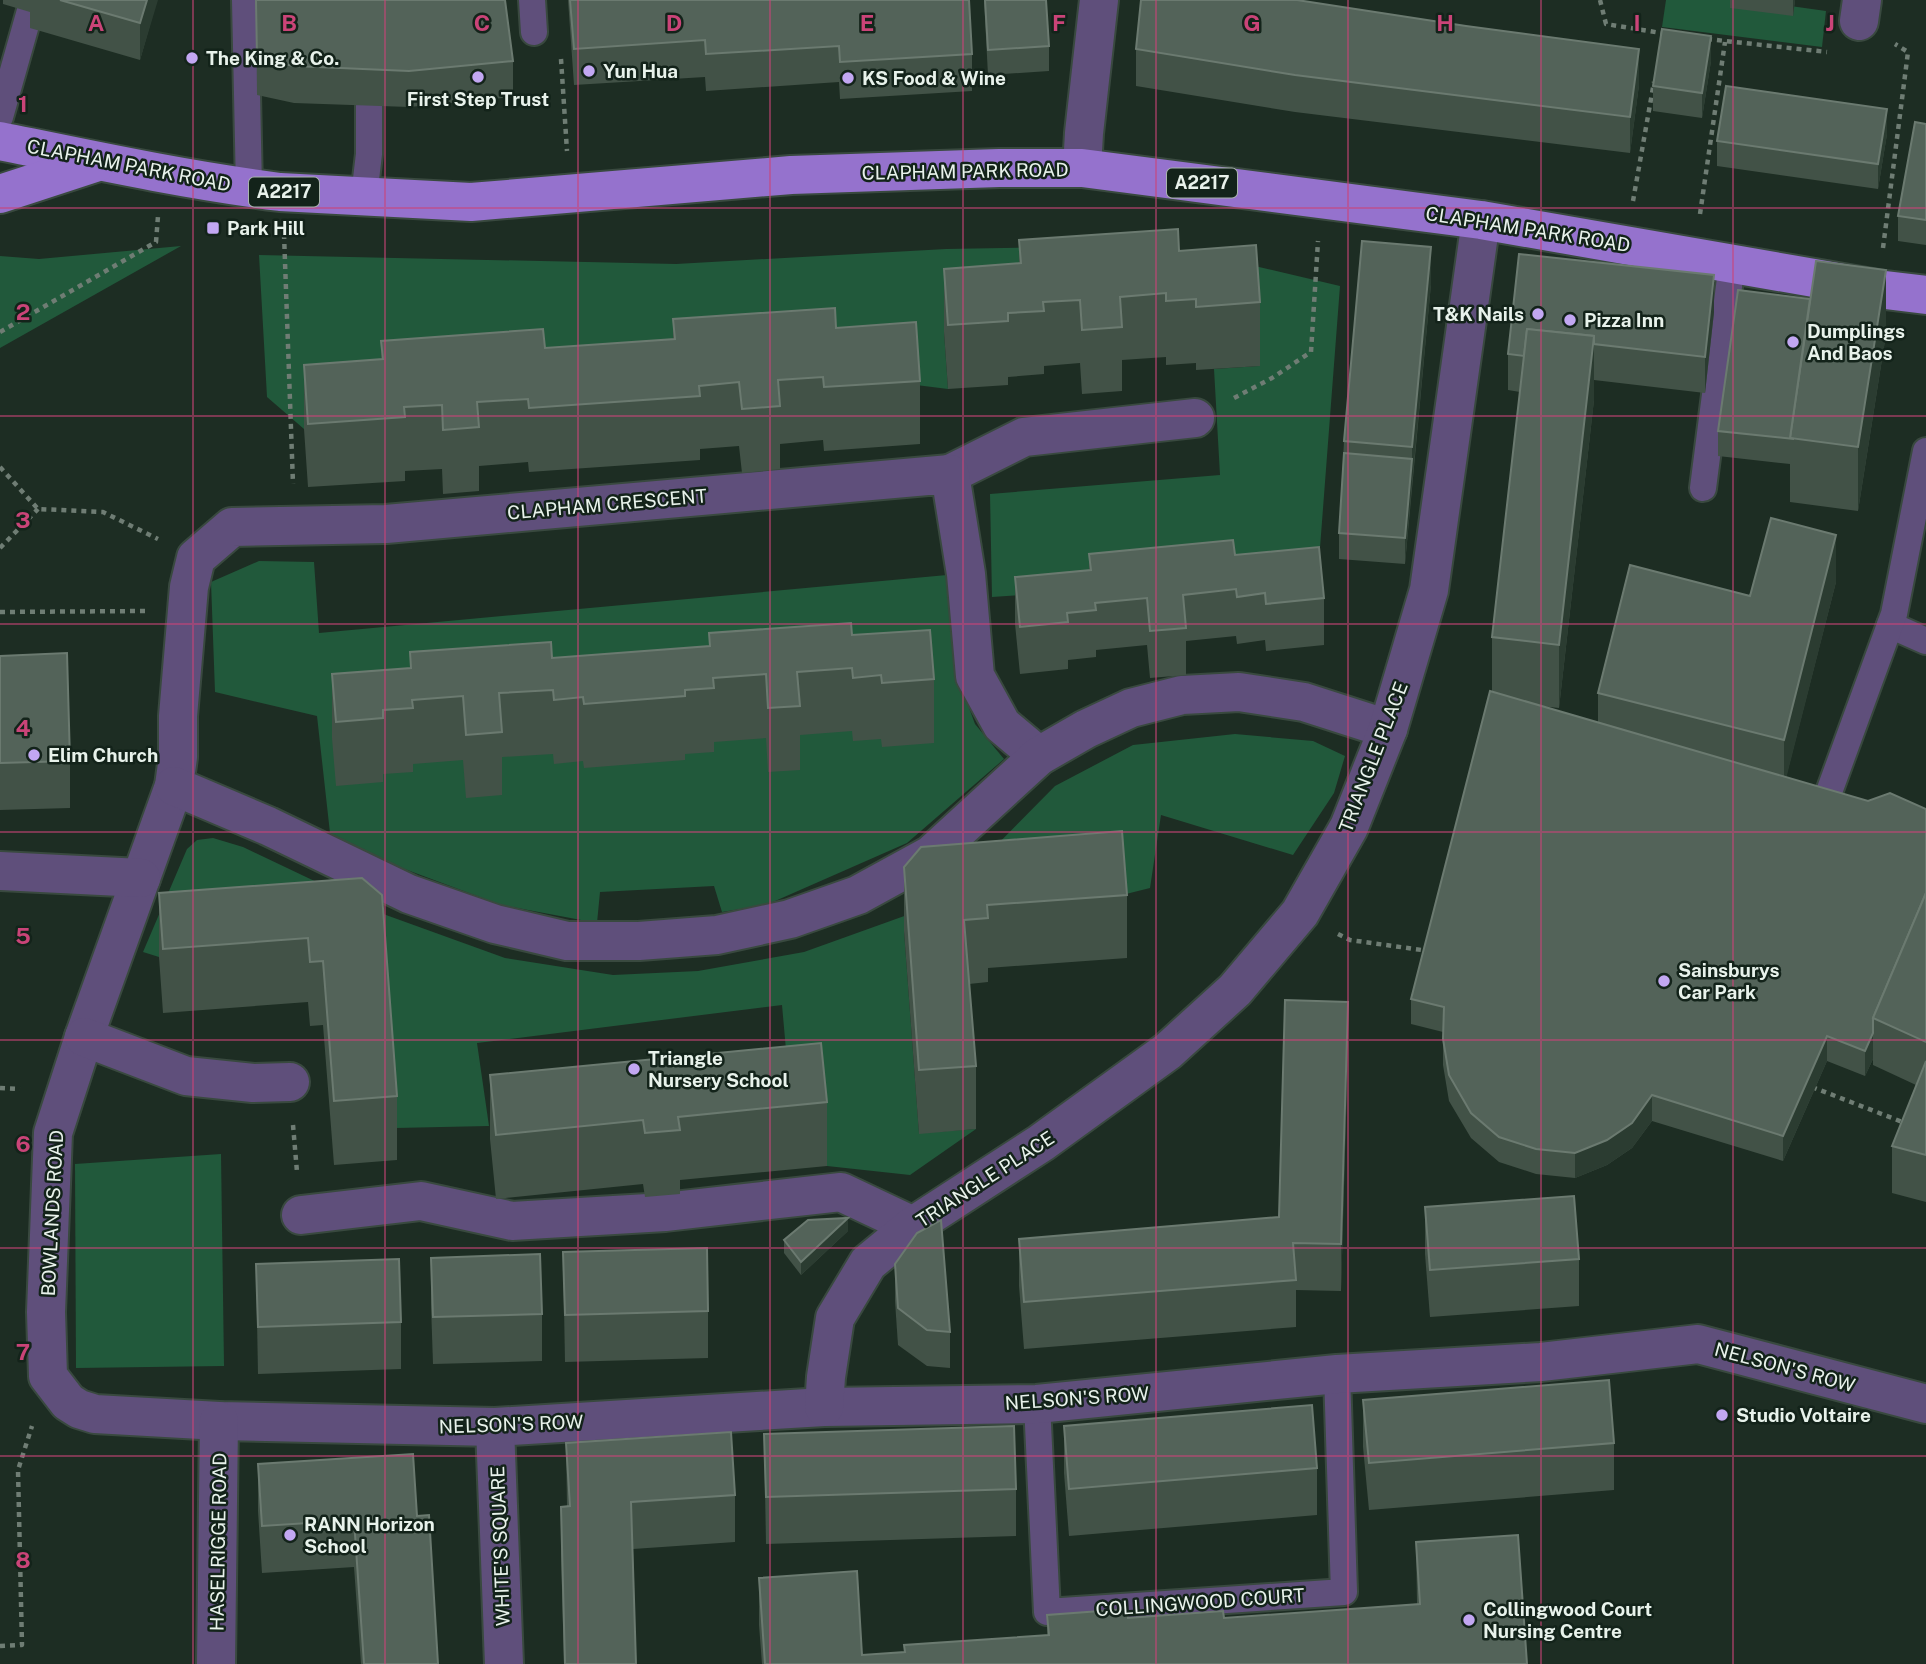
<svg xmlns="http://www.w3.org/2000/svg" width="1926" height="1664" font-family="'Public Sans',sans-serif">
	<rect width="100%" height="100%" fill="#1d2d23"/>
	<g fill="#21593b">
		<polygon points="1666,0 1748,0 1826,11 1822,47 1662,27"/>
		<polygon points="181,246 0,348 0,256 39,259"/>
		<polygon points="1120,246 1259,267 1340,286 1318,574 992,597 990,494 1220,475 1214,369 1259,366 944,332 948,389 916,385 304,429 267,397 259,255 676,264 946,249"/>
		<polygon points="259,561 314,562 319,633 947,575 956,672 975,724 1004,759 907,843 766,905 722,912 714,886 600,892 597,923 501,905 367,855 330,833 317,716 215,692 211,582"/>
		<polygon points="1235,734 1313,741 1345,756 1334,793 1293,855 1161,815 1150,888 1122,895 920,911 904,931 919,1133 976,1129 910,1175 827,1166 790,1095 782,1005 477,1043 489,1126 395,1128 382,959 159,957 143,952 187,849 197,840 213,838 243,847 386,915 505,958 613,975 698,971 804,952 921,910 983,859 1055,786 1133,745"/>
		<polygon points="221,1154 224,1366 76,1368 75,1164"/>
	</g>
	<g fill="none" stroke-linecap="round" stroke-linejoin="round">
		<g stroke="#39493f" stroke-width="30">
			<g id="lane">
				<polyline points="245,0 249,188"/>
				<polyline points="532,0 534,32"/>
				<polyline points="0,117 33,0"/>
				<polyline points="364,196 369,154 369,106"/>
				<polyline points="1703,488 1732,263"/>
				<polyline points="1890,625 1926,641"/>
				<polyline points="1825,803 1894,614 1926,451"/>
				<polyline points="1037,1404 1047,1612 1344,1592 1337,1374"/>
			</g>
		</g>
		<g stroke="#39493f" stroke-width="42">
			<g id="street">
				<polyline points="1859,21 1862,0"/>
				<polyline points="1082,168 1084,133 1099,0"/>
				<polyline points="950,474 1024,437 1195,418"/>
				<polyline points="1039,756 1002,725 975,676 966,574 950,474 386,524 232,527 196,558 189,587 178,716 178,757 174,786 84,1037 53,1133 46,1312 48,1376 68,1402 79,1409 95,1414 219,1421 495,1427 824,1407 1037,1404 1337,1374 1541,1362 1698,1344 1926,1404"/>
				<polyline points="174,786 268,826 409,894 495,924 567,941 639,941 717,935 790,919 858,895 931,855 1039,756 1086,729 1131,708 1182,695 1239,692 1304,702 1388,729"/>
				<polyline points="0,871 141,878"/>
				<polyline points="84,1037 186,1076 253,1083 290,1082"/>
				<polyline points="301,1215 421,1201 512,1221 665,1212 841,1192 913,1226"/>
				<polyline points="824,1407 826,1377 835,1318 868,1263 913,1226 1041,1143 1168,1051 1235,990 1300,913 1349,827 1388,729 1429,590 1481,220"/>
				<polyline points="495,1427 504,1664"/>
				<polyline points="216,1664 219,1421"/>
			</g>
		</g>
		<g stroke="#39493f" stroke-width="42">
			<g id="primary">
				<path d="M0,141C93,160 186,180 280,192L471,202L791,175L999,168H1082L1481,220L1877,289L1926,295"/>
				<polyline points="0,194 98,162"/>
			</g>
		</g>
		<g stroke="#6f7d74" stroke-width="4.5" stroke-dasharray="5 5" stroke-linecap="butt">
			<polyline points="1600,0 1606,24 1667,34"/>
			<polyline points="1707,39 1827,52"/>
			<polyline points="561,59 567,151"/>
			<polyline points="1633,201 1654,82"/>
			<polyline points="1700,214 1725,42"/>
			<polyline points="284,234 293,484"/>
			<polyline points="1883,248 1908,52 1895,44"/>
			<polyline points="0,332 156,242 158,216"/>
			<polyline points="1234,398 1272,378 1311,352 1318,241"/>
			<polyline points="0,467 38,509 103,512 158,539"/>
			<polyline points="0,548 38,509"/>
			<polyline points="0,612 145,611"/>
			<polyline points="1338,934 1350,940 1429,951"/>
			<polyline points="1812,1087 1905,1123"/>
			<polyline points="0,1088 20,1089"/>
			<polyline points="293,1125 297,1172"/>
			<polyline points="0,1646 22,1645 18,1470 32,1426"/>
		</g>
		<use href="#lane" stroke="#5f4f7b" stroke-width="26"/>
		<use href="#street" stroke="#5f4f7b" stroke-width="38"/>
		<use href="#primary" stroke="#9572cd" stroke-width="38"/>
	</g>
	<g fill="#425247">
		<polygon points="3,0 157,0 140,60 30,28 30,12 3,4"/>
		<polygon points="256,0 513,61 513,97 409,107 294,103 257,95"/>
		<polygon points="568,0 969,0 972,54 972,91 840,99 839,82 706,91 705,77 574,85"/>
		<polygon points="984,0 1046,0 1049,46 1049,71 988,75"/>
		<polygon points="1730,0 1795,0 1793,16 1730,8"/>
		<polygon points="1136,49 1639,85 1630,153 1295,112 1136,86"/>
		<polygon points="1711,61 1702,118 1653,111 1653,86"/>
		<polygon points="1926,124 1926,245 1898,241 1898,216"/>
		<polygon points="1887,134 1878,189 1717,166 1717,141"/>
		<polygon points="1019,240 1179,251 1260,302 1260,366 1196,370 1196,363 1166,365 1166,357 1122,360 1122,391 1082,394 1080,363 1044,366 1044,374 1008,377 1008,385 948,389 944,332 944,269 1019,263"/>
		<polygon points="1431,284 1405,564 1339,559 1339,533 1344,441"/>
		<polygon points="1714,312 1705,393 1594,380 1594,400 1559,708 1540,706 1598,723 1598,693 1750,596 1836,582 1786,777 1868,801 1926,809 1926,1202 1892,1193 1892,1146 1916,1085 1873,1065 1873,1059 1865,1076 1827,1061 1783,1161 1652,1121 1632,1148 1607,1165 1575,1178 1536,1174 1499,1162 1471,1138 1449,1101 1443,1065 1443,1032 1411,1024 1411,999 1492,692 1492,637 1520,392 1508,390 1508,354"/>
		<polygon points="673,319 836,328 920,381 920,444 824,451 823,440 780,444 780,469 742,473 739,446 700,449 700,460 529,472 528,462 479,466 479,491 443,494 442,469 405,471 405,481 308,487 304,429 304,365 381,360 381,341 545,348 673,339"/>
		<polygon points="1886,334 1858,511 1790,502 1790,464 1718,456 1718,431"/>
		<polygon points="1089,554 1235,555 1324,598 1324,645 1266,651 1265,640 1237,644 1236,636 1186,641 1186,675 1150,678 1147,645 1096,650 1096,657 1068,660 1068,669 1020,674 1015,624 1015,577 1089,570"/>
		<polygon points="709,633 852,635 934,679 934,743 882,747 881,739 853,741 852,731 800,735 800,770 768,772 766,738 714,742 714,752 685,754 685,760 584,768 583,761 554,764 553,754 502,757 502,795 466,798 463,760 413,764 413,772 383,774 383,782 336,786 332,738 332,674 410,668 410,652 552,658 709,646"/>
		<polygon points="0,656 70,761 70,808 0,810"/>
		<polygon points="904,867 1127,895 1127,958 988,968 988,982 969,984 976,1066 976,1129 919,1134 904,931"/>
		<polygon points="362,878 397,1096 397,1160 334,1165 323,1025 310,1026 308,1002 163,1013 159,957 159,893"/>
		<polygon points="1348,1049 1341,1291 1296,1290 1296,1327 1024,1349 1019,1286 1019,1239 1279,1217"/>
		<polygon points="490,1075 827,1102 827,1166 680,1180 680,1194 645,1197 643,1184 496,1199 490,1139"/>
		<polygon points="1425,1207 1579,1259 1579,1306 1430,1317 1425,1254"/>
		<polygon points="848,1231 801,1275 784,1253 784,1240"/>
		<polygon points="563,1252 708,1311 708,1358 565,1362"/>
		<polygon points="431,1258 542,1314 542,1361 433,1364 431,1305"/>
		<polygon points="256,1264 401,1322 401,1369 258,1374"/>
		<polygon points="895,1264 950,1332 950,1368 927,1366 898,1345 895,1301"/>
		<polygon points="1363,1400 1614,1443 1614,1490 1369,1510 1363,1447"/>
		<polygon points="1064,1426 1317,1468 1317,1515 1069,1536 1064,1473"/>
		<polygon points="764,1434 1016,1489 1016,1536 766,1544"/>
		<polygon points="566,1443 735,1495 735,1542 633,1549 636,1664 564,1664 561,1554 561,1507 567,1507"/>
		<polygon points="258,1464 417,1516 438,1664 361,1664 354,1567 262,1573 258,1511"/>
		<polygon points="1416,1542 1527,1664 762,1664 759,1625 759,1578 862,1655 904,1652 904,1645 1047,1635 1047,1615 1128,1618 1224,1618 1417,1604"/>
	</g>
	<g fill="#2b3c31">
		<polygon points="147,0 158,0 140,60 140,23"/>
		<polygon points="1793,0 1795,0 1793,16"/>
		<polygon points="1711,36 1711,61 1702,118 1702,93"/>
		<polygon points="1639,49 1639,85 1630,153 1630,117"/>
		<polygon points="1887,109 1887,134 1878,189 1878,164"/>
		<polygon points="1431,247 1431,284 1412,484 1412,447"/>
		<polygon points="1886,270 1886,334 1858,511 1858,447"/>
		<polygon points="1714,275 1714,312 1705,393 1705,357"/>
		<polygon points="1594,336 1594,400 1559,708 1559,645"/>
		<polygon points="1412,459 1412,484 1405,564 1405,538"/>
		<polygon points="1836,535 1836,582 1784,787 1784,740"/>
		<polygon points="1348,1002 1348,1049 1341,1291 1341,1244"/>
		<polygon points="1873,1033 1873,1059 1865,1076 1865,1051"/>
		<polygon points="1827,1036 1827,1061 1783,1161 1783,1136"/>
		<polygon points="1652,1095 1652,1121 1632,1148 1607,1165 1575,1178 1575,1153"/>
		<polygon points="848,1218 848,1231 801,1275 801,1262"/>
	</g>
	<g fill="#536359" stroke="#6b7a70" stroke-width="2">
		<polygon points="60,0 147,0 140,23"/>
		<polygon points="256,0 505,0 513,61 409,71 294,66 257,59"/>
		<polygon points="570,0 969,0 972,54 840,62 839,46 706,54 705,40 574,49"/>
		<polygon points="985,0 1046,0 1049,46 988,50"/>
		<polygon points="1141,0 1297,0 1466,26 1639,49 1630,117 1295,75 1136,49"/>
		<polygon points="1662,29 1711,36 1702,93 1653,86"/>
		<polygon points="1726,86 1887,109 1878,164 1717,141"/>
		<polygon points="1915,122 1926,124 1926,220 1898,216"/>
		<polygon points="1178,229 1179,251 1256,245 1260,302 1196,307 1196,299 1166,301 1166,293 1120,297 1122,327 1082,330 1080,300 1043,302 1044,311 1008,313 1008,321 948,325 944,269 1021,263 1019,240"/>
		<polygon points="1362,241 1431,247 1412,447 1344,441"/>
		<polygon points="1519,254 1714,275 1705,357 1594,344 1594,336 1527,329 1524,356 1508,354"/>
		<polygon points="1816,261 1886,270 1858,447 1790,438"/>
		<polygon points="1738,290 1810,299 1790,438 1794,439 1718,431"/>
		<polygon points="835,308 836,328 916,322 920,381 824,387 823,377 778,380 780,406 742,409 739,382 699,386 700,396 529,408 528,399 477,402 479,427 443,430 442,405 404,407 405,417 308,424 304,365 383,359 381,341 543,329 545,348 675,339 673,319"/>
		<polygon points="1527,329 1594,336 1559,645 1492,637"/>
		<polygon points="1344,453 1412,459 1405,538 1339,533"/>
		<polygon points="1771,518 1836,535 1784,740 1598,693 1630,565 1750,596"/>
		<polygon points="1233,540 1235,555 1319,547 1324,598 1266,604 1265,593 1237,597 1236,589 1183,595 1186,628 1150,631 1147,598 1095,603 1096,610 1067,613 1068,622 1020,627 1015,577 1091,570 1089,554"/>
		<polygon points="851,623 852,635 930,630 934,679 882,683 881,675 853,678 852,668 797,672 800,706 768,708 766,674 713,678 714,688 685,690 685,696 584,704 583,697 554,700 553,690 499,693 502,732 466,735 463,696 412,700 413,708 383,710 383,718 336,722 332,674 411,668 410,652 551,642 552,658 710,646 709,633"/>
		<polygon points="67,653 70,761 0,763 0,656"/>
		<polygon points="1490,691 1868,801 1890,793 1926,809 1926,893 1873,1018 1873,1033 1865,1051 1827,1036 1783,1136 1652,1095 1632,1123 1607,1140 1575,1153 1536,1149 1499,1137 1471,1113 1449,1075 1443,1039 1444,1007 1411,999"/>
		<polygon points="1122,831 1127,895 987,905 988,918 964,920 976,1066 919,1070 904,867 921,847"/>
		<polygon points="362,878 382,895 397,1096 334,1101 323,961 310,962 308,938 163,949 159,893"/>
		<polygon points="1926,893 1926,1042 1873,1018"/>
		<polygon points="1285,1000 1348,1002 1341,1244 1293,1243 1296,1280 1024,1302 1019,1239 1279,1217"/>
		<polygon points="821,1043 827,1102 678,1117 680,1130 645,1133 643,1120 496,1135 490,1075"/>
		<polygon points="1926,1061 1926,1155 1892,1146"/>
		<polygon points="1574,1196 1579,1259 1430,1270 1425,1207"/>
		<polygon points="848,1218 801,1262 784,1240 808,1220"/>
		<polygon points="941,1220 950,1332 927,1330 898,1308 895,1264 917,1233"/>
		<polygon points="707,1248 708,1311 565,1315 563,1252"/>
		<polygon points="540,1254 542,1314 433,1317 431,1258"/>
		<polygon points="399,1259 401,1322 258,1327 256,1264"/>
		<polygon points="1609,1380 1614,1443 1369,1463 1363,1400"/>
		<polygon points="1312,1405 1317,1468 1069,1489 1064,1426"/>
		<polygon points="1014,1426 1016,1489 766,1497 764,1434"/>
		<polygon points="731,1432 735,1495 631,1502 636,1664 565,1664 561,1507 570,1506 566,1443"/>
		<polygon points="413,1454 417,1516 429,1515 438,1664 364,1664 354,1520 262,1526 258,1464"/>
		<polygon points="1518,1535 1527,1664 765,1664 759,1578 857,1571 862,1655 905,1652 904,1645 1049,1635 1047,1615 1127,1609 1128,1618 1223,1611 1224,1618 1420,1604 1416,1542"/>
	</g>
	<path fill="none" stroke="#ca4478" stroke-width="2" stroke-opacity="0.55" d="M193,0V1664M385,0V1664M578,0V1664M770,0V1664M963,0V1664M1156,0V1664M1348,0V1664M1541,0V1664M1733,0V1664M0,208H1926M0,416H1926M0,624H1926M0,832H1926M0,1040H1926M0,1248H1926M0,1456H1926"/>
	<g fill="#c2a7f2" stroke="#13231a" stroke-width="2.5">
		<circle cx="192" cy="58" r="7"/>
		<circle cx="589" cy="71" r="7"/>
		<circle cx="478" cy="77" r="7"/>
		<circle cx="848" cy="78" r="7"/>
		<rect x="206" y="221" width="14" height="14" rx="3.5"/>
		<circle cx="1538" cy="314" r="7"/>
		<circle cx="1570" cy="320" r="7"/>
		<circle cx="1793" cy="342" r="7"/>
		<circle cx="34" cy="755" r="7"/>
		<circle cx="1664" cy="981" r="7"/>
		<circle cx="634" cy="1069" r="7"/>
		<circle cx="1722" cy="1415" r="7"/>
		<circle cx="290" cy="1535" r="7"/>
		<circle cx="1469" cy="1620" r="7"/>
	</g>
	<g text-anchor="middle" stroke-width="5" stroke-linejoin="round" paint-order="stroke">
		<g fill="#13231a" stroke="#a8b4ac" stroke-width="2">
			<rect x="1167" y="168.5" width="70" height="29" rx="5"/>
			<rect x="249" y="177.5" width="70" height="29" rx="5"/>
		</g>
		<g font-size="18" font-weight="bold" fill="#e8f2eb">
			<text x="1202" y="189">A2217</text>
			<text x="284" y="198">A2217</text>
		</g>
		<g font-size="19" font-weight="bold" fill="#e8f2eb" stroke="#13231a" text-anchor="start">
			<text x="206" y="65">The King &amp; Co.</text>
			<text x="603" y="78">Yun Hua</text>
			<text x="862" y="85">KS Food &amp; Wine</text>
			<text x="478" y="106" text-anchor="middle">First Step Trust</text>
			<text x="227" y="235">Park Hill</text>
			<text x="1524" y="321" text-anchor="end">T&amp;K Nails</text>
			<text x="1584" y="327">Pizza Inn</text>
			<text x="1807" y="338">Dumplings<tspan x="1807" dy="22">And Baos</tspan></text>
			<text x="48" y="762">Elim Church</text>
			<text x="1678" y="977">Sainsburys<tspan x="1678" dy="22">Car Park</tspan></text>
			<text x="648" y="1065">Triangle<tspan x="648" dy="22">Nursery School</tspan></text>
			<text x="1736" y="1422">Studio Voltaire</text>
			<text x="304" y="1531">RANN Horizon<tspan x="304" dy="22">School</tspan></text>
			<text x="1483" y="1616">Collingwood Court<tspan x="1483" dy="22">Nursing Centre</tspan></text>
		</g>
		<g font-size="19" fill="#e8f2eb" stroke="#13231a">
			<text transform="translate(129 165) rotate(11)" y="7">CLAPHAM PARK ROAD</text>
			<text transform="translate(965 171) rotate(-1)" y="7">CLAPHAM PARK ROAD</text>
			<text transform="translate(1528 229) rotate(9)" y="7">CLAPHAM PARK ROAD</text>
			<text transform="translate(607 504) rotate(-5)" y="7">CLAPHAM CRESCENT</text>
			<text transform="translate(1373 757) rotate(-69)" y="7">TRIANGLE PLACE</text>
			<text transform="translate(985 1179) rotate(-33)" y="7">TRIANGLE PLACE</text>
			<text transform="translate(52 1213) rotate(-87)" y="7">BOWLANDS ROAD</text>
			<text transform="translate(1785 1367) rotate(15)" y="7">NELSON'S ROW</text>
			<text transform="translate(1077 1398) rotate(-4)" y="7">NELSON'S ROW</text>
			<text transform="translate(511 1424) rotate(-2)" y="7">NELSON'S ROW</text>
			<text transform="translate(218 1542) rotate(-89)" y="7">HASELRIGGE ROAD</text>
			<text transform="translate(500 1546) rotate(-92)" y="7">WHITE'S SQUARE</text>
			<text transform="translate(1200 1602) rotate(-4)" y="7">COLLINGWOOD COURT</text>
		</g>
	</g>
	<g font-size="23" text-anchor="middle" font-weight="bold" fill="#ca4478" stroke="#13231a" stroke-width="5" stroke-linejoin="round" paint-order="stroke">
		<text x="96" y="31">A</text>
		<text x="289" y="31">B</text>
		<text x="482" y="31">C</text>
		<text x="674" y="31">D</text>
		<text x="867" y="31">E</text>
		<text x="1059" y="31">F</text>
		<text x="1252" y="31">G</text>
		<text x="1445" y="31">H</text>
		<text x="1637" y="31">I</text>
		<text x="1830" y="31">J</text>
		<text x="23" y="112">1</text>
		<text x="23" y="320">2</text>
		<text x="23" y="528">3</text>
		<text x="23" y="736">4</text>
		<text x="23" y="944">5</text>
		<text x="23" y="1152">6</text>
		<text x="23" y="1360">7</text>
		<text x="23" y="1568">8</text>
	</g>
</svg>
